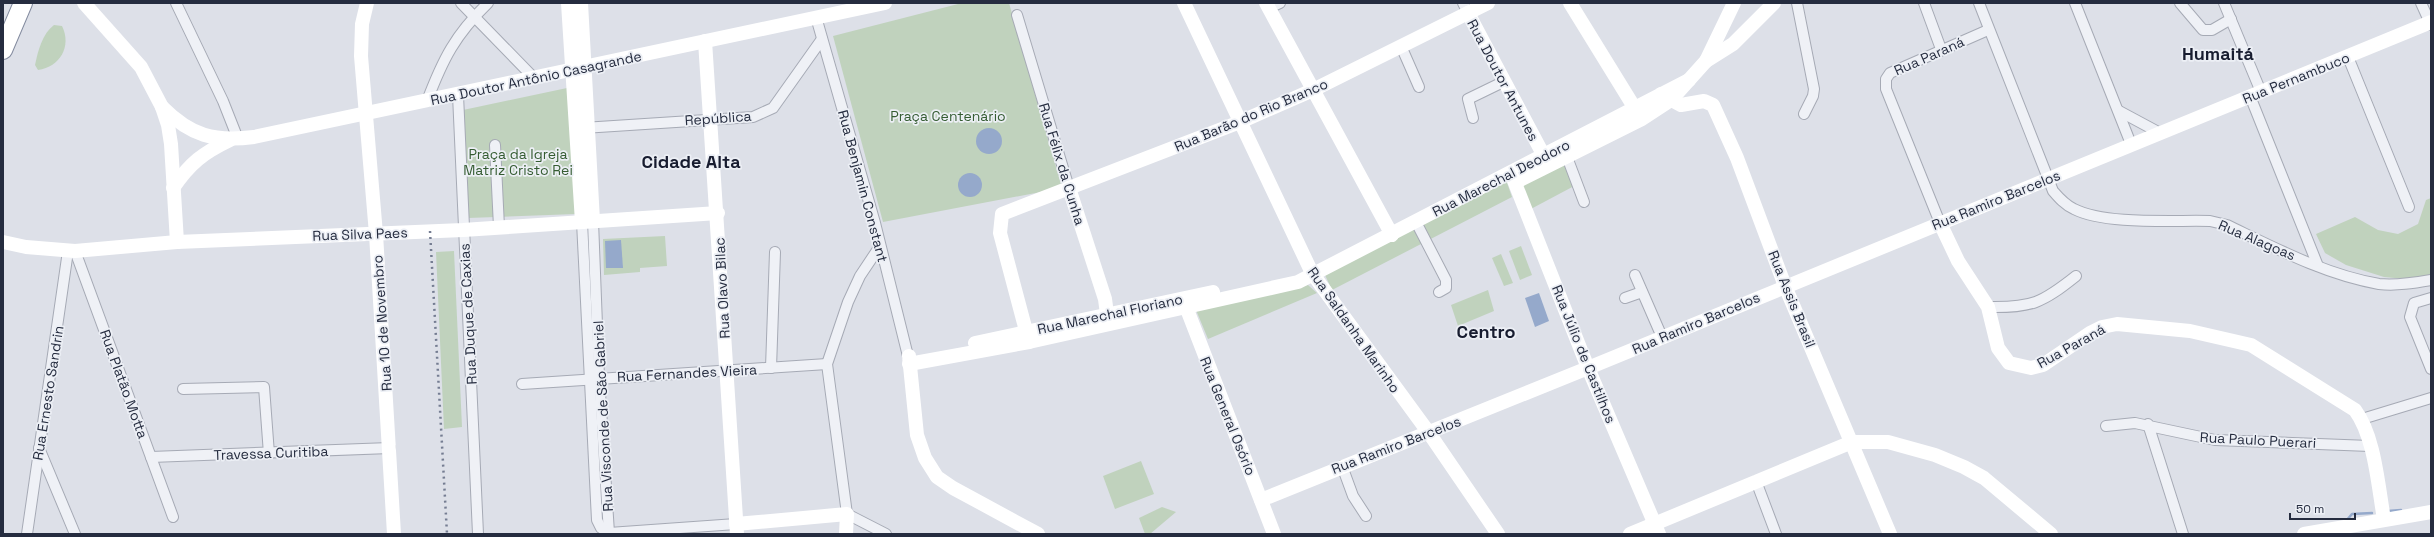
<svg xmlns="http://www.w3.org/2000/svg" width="2434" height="537" font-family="'Space Grotesk',sans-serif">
	<rect width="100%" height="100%" fill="#dde0e8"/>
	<g fill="#c0d2bd">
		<polygon points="962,3 1009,3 1062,188 883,222 833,36"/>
		<path d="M54,25L62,26C72,46 60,67 38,70L35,65C38,51 42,34 54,25Z"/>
		<polygon points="567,88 576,214 468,218 463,110"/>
		<polygon points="1567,161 1576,185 1529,210 1519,184"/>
		<polygon points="1506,180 1512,197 1332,290 1325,275"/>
		<polygon points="2431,198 2431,274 2416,280 2384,277 2346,265 2325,253 2316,234 2355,217 2378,230 2398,234 2418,224 2426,200"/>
		<polygon points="665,236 667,266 640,268 640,272 604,275 603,239"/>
		<polygon points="1521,246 1532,275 1520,280 1509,251"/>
		<polygon points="454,251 462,427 444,429 436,252"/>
		<polygon points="1501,254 1513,283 1504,286 1492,258"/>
		<polygon points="1308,285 1317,293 1208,339 1196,310"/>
		<polygon points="1488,290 1494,311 1458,326 1451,305"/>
		<polygon points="1141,461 1154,494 1115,509 1103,476"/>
		<polygon points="1162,507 1176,512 1150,534 1145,534 1139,518"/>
	</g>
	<g fill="#95a9cb">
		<circle cx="989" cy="141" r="13"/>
		<circle cx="970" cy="185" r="12"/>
		<polygon points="621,240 623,268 606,268 605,241"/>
		<polygon points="1539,293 1549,321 1535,327 1525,298"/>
	</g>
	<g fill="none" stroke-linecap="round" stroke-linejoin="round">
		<g stroke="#95a9cb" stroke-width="2.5">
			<polyline points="2388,511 2401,510"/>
			<polyline points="2346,521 2352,514 2372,513"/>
		</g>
		<g stroke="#a6aab5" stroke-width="12">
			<g id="street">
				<polyline points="176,3 223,101 238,139"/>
				<polyline points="461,3 534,78"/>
				<polyline points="1463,3 1468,13"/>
				<polyline points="1797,3 1814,89 1813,96 1804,114"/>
				<polyline points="1924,3 1941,49"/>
				<path d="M1979,3L2053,191C2059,198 2065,205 2074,209C2105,225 2174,220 2210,221L2227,225C2275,248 2326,275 2379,284C2396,286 2414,283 2431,280"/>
				<polyline points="2075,3 2131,144"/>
				<polyline points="2180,3 2203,30 2212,30 2231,19"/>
				<polyline points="2224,3 2261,92"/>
				<polyline points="2421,3 2431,25"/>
				<polyline points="1269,8 1280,3"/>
				<polyline points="1017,15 1069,188"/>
				<polyline points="816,17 875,223 908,356"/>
				<polyline points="1401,46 1419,87"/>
				<polyline points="2348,57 2409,207"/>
				<polyline points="458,95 478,534"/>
				<polyline points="2250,96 2318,266"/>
				<path d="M427,101C443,59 455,35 488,3"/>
				<polyline points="2119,111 2160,133"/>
				<polyline points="1473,118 1468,99 1503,82"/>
				<polyline points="583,128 753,117 773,108 822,39"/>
				<polyline points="495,145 499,227"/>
				<polyline points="1567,157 1584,202"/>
				<polyline points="593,221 599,377 609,533"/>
				<polyline points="582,222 597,520 601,528 609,533"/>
				<polyline points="1416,222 1446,280 1446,288 1439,292"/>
				<polyline points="1940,223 1886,89 1886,79 1890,73 1988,30"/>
				<polyline points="880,246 860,276 848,302 827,364 847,514 886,534"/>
				<polyline points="75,251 173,517"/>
				<polyline points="1635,275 1662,337"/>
				<polyline points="1625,298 1642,292"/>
				<polyline points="2431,298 2414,303 2410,317 2431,369"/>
				<path d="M1988,307C2032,308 2042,303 2076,276"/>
				<polyline points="771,368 775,252"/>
				<polyline points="522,384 827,364"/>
				<polyline points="183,389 264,387 269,454"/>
				<polyline points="2362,419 2431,398"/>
				<polyline points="2148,424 2183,534"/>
				<polyline points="2106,426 2135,423 2215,440 2370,446"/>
				<polyline points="39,448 75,534"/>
				<polyline points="151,457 390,448"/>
				<polyline points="1342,466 1353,496 1366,516"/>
				<polyline points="1756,481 1776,534"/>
				<polyline points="609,533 736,524"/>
				<polyline points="27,534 68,251"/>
			</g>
		</g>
		<g stroke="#838b9f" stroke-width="20">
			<polyline id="highway" points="3,50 23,3"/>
		</g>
		<use href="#street" stroke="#eff1f6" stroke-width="10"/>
		<g stroke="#fff" stroke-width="14">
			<polyline points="84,3 141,67 162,107 168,125 171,144 177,242"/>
			<polyline points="367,3 362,24 361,56 376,234 394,534"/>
			<polyline points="568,3 582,222"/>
			<polyline points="581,3 593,221"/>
			<polyline points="1184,3 1312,273 1429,433 1498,534"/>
			<polyline points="1266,3 1392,235"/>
			<polyline points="1570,3 1639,115"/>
			<polyline points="1468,13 1544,156"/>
			<polyline points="705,41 737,534"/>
			<polyline points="1706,61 1733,44 1774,3"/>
			<polyline points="1661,94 1681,105 1704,101 1713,105 1737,158 1785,286 1890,534"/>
			<path d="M162,107C191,136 214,142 254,137L885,3"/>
			<polyline points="1511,173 1588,368 1659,534"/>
			<polyline points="1516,182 1642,119 1671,100 1706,61 1734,3"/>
			<path d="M173,188C190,163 203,153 230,140"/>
			<polyline points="1069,188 1105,299 1107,314 1102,320"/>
			<path d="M1940,223L1958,261L1988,307L1998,348L2009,363L2031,368L2043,365L2090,333L2102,327L2117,324L2190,331L2251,345L2355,410C2375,437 2378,486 2384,519"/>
			<polyline points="3,242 26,247 75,251 177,242 463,230 718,213"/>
			<polyline points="1183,299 1274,534"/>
			<polyline points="1029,342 1000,233 1002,214 1240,122 1313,90 1488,3"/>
			<polyline points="975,343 1213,292"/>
			<polyline points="909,356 917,435 925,458 937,477 953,488 1038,534"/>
			<polyline points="909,364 1029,342 1298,282 1689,80"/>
			<polyline points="1261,500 1588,368 2431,22"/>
			<polyline points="736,524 847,514 846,534"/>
			<polyline points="1630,534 1852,442 1888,442 1935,455 1964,467 1984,478 2051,534"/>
			<polyline points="2304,534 2431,512"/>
		</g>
		<use href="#highway" stroke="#fff" stroke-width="18"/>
		<polyline stroke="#757d92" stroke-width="2.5" stroke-dasharray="2 4" stroke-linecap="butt" points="430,231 447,534"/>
	</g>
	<g text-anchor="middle" stroke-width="3.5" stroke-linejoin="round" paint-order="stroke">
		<g font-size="14" fill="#252c3f" stroke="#eceff5">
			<text transform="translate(1929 56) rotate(-24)" y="5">Rua Paraná</text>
			<text transform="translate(536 78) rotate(-12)" y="5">Rua Doutor Antônio Casagrande</text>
			<text transform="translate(2296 78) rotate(-22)" y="5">Rua Pernambuco</text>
			<text transform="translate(1503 80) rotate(62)" y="5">Rua Doutor Antunes</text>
			<text transform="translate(1251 115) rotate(-23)" y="5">Rua Barão do Rio Branco</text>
			<text transform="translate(718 118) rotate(-4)" y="5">República</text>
			<text transform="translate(1062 164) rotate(73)" y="5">Rua Félix da Cunha</text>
			<text transform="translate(1501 178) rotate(-27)" y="5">Rua Marechal Deodoro</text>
			<text transform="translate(863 186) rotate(75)" y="5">Rua Benjamin Constant</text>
			<text transform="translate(1996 200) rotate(-22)" y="5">Rua Ramiro Barcelos</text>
			<text transform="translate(360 234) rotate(-2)" y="5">Rua Silva Paes</text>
			<text transform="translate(2257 240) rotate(23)" y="5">Rua Alagoas</text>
			<text transform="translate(722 288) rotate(-93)" y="5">Rua Olavo Bilac</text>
			<text transform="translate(1792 299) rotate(68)" y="5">Rua Assis Brasil</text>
			<text transform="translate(468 314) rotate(-93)" y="5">Rua Duque de Caxias</text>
			<text transform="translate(1110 314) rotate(-12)" y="5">Rua Marechal Floriano</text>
			<text transform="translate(382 323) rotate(-94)" y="5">Rua 10 de Novembro</text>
			<text transform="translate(1696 323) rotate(-23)" y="5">Rua Ramiro Barcelos</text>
			<text transform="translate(1354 330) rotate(55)" y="5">Rua Saldanha Marinho</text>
			<text transform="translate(2071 346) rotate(-29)" y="5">Rua Paraná</text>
			<text transform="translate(1584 354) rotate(68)" y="5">Rua Júlio de Castilhos</text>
			<text transform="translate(687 373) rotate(-3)" y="5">Rua Fernandes Vieira</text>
			<text transform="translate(124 384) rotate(70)" y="5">Rua Platão Motta</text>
			<text transform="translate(48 393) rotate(-81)" y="5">Rua Ernesto Sandrin</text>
			<text transform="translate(603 416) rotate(-93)" y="5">Rua Visconde de São Gabriel</text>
			<text transform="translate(1228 416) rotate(68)" y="5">Rua General Osório</text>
			<text transform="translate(2258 440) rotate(3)" y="5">Rua Paulo Puerari</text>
			<text transform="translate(1396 445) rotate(-21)" y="5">Rua Ramiro Barcelos</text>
			<text transform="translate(271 453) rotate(-2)" y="5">Travessa Curitiba</text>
		</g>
		<g font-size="14" fill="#355c32" stroke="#eceff5">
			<text x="948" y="121">Praça Centenário</text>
			<text x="518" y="159">Praça da Igreja<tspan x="518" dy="16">Matriz Cristo Rei</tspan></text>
		</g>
		<g font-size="18" font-weight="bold" fill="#181d30" stroke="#eceff5">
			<text x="2218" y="60">Humaitá</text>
			<text x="691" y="168">Cidade Alta</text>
			<text x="1486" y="338">Centro</text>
		</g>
	</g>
	<rect width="2434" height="537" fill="none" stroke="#252c3f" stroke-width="8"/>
	<path d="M2290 513v6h65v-6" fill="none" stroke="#252c3f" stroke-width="2"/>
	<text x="2296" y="513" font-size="12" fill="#252c3f" stroke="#eceff5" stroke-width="3" paint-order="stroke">50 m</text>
</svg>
